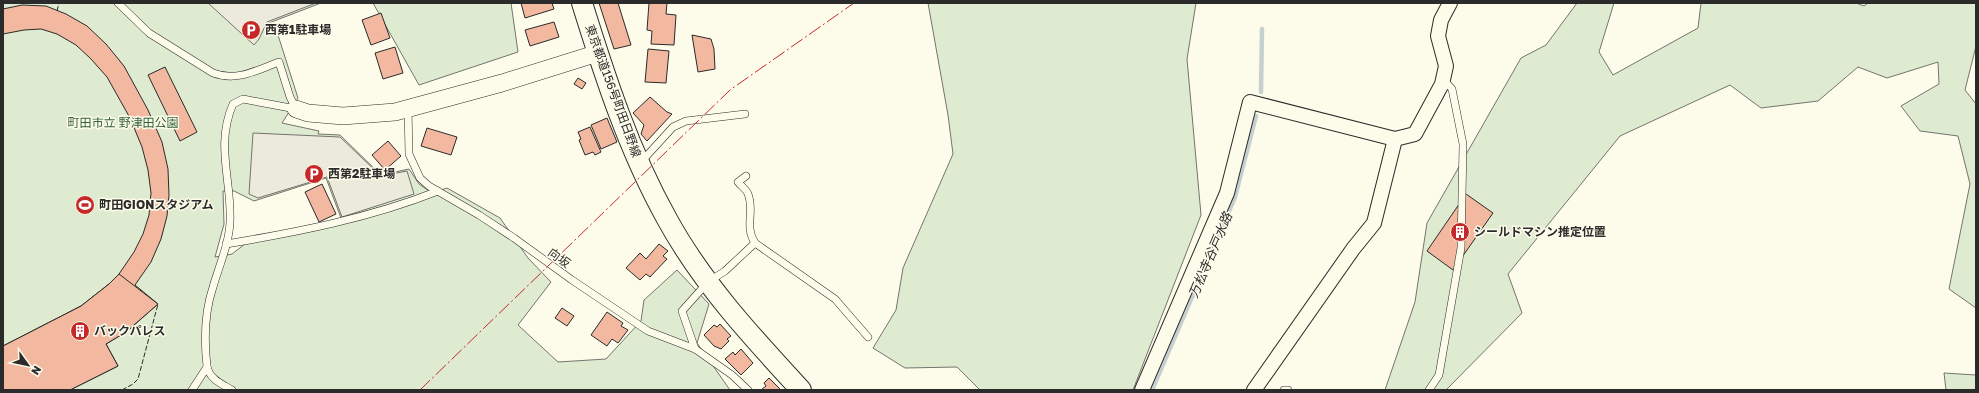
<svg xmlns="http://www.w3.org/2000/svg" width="1979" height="393" font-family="'Golos Text','Noto Sans JP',sans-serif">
	<rect width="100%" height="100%" fill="#fdfbea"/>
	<g fill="#deebd1" stroke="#74746e">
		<polygon points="3,3 321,3 269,23 277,32 298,98 282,123 319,131 318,134 340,135 381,175 409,169 419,184 429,191 403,201 341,218 326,178 254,201 234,191 223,191 224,224 215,257 232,254 245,244 347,222 447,188 500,218 528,258 551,282 518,325 558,362 606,359 641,321 644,300 677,270 709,304 697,343 730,390 3,390"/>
		<polygon points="373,3 511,3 518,52 419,85"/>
		<polygon points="928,3 1196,3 1187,59 1201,215 1133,390 980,390 957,367 905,368 873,348 896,310 903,268 953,154 948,115"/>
		<polygon points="1577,3 1614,3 1599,52 1613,75 1698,28 1701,3 1856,3 1864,6 1868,3 1976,3 1976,46 1965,90 1976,104 1976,308 1949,289 1970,184 1958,136 1920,131 1901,106 1939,84 1938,62 1887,78 1858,67 1818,101 1761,108 1730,85 1620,136 1508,274 1522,313 1446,390 1385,390 1415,302 1427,223 1521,58 1546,45"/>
		<polygon points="1944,373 1976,375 1976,390 1946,390"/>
	</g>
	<g fill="#eceadb" stroke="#74746e">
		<polygon points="208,3 316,3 267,22 259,39 254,45"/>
		<polygon points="253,133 340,137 381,176 407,171 414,194 342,217 327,177 258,198 249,194"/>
	</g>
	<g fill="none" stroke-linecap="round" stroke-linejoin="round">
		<g stroke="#c7d0d0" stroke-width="4.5">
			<polyline points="1261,92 1262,29"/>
			<polyline points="1152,390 1235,197 1256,116"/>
		</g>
	</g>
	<g fill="#f2b8a0" stroke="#2b2b2b">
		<polygon points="521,3 552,3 554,9 525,18"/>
		<polygon points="599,3 618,3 631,45 614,49"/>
		<polygon points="649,3 667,3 666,14 676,15 674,45 651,44 652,31 647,30"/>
		<polygon points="22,5 46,6 66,14 87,26 106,44 124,66 148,110 162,142 168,169 169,195 167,216 161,239 151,262 135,285 158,304 126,332 106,344 118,366 70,390 3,390 3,346 81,306 109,284 119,274 134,252 143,234 149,215 151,193 148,170 142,147 130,118 107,77 91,59 76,45 57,34 41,29 24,30 3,34 3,9"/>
		<polygon points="381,13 390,38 371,45 362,20"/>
		<polygon points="554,22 559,37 530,46 525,30"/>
		<polygon points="692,35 711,39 714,49 715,69 698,72"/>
		<polygon points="395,47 403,73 383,79 375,53"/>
		<polygon points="648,49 669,51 666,83 645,82"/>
		<polygon points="165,67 197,132 180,141 148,75"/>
		<polygon points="578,78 586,83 582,89 574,84"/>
		<polygon points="650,97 667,112 672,114 647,141 641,134 644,125 633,113"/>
		<polygon points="607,118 617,142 601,149 591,125"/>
		<polygon points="590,127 601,152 595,155 593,152 585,155 579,140 581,139 578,132"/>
		<polygon points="427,128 457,137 451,155 421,146"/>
		<polygon points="388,141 401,156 385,170 372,155"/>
		<polygon points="322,184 336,214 319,222 305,192"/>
		<polygon points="1466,194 1493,213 1453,270 1427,251"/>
		<polygon points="659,244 668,251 663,256 667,259 650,277 646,274 640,280 626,268 640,253 646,259"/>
		<polygon points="119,274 158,304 126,332 106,344 118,366 70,390 3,390 3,346 81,306 109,284"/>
		<polygon points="562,308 574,316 567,326 555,318"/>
		<polygon points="607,312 623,323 621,326 628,330 618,343 612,339 607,346 591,335"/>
		<polygon points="720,324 731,336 727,339 729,341 721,349 714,346 704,335 714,325 717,327"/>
		<polygon points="741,349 753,363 741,375 725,359 733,352 735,355"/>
		<polygon points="769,378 781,390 761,390 766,386 764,383"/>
	</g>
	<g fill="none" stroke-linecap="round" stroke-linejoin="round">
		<g stroke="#2b2b2b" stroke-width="8">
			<g id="service">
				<path d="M118,3L149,33L213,73C237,82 257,70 279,62L290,97L296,109"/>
				<polyline points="408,108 409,154 420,178 429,186 479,215 514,238 572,280 648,331 695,349 732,375 748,390"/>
				<polyline points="641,162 673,127 686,121 745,114"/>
				<path d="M746,176L738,182C741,186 747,190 748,194C755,211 744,226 755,243L835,299L868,337"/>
				<path d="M226,244C298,232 370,218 438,191"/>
				<polyline points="695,349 682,311 708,282 725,271 755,243"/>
				<polyline points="192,390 207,367"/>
				<path d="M232,390C222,384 209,379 207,366C204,340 205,311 213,287C219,266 229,244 230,222C232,181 215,145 233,104L243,99L296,109"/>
				<polyline points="1284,390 1288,390"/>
				<polyline points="1429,390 1439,375 1461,248 1463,144 1452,89 1443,79"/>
			</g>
		</g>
		<g stroke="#2b2b2b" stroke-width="16">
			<g id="minor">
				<polyline points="1142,390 1227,193 1250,102 1395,139 1415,134 1442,84 1446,66 1438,36 1441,20 1450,3"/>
				<polyline points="1254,390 1353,249 1374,223 1395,139"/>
			</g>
		</g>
		<g stroke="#2b2b2b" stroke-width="18">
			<polyline id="tertiary" points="296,109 308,113 343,116 395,112 502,83 598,53"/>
		</g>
		<g stroke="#2b2b2b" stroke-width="22">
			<path id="secondary" d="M582,3C605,77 629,151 667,219C702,283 752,337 801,390"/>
		</g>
		<use href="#service" stroke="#fdfbea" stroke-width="7"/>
		<use href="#minor" stroke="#fdfbea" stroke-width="14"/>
		<use href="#tertiary" stroke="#fdfbea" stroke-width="17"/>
		<use href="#secondary" stroke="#fdfbea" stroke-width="20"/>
		<g stroke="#2b2b2b" stroke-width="1" stroke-dasharray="5 2" stroke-linecap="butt">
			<polyline points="57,11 59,3"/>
			<polyline points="122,390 133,384 138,379 158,304"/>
		</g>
		<polyline stroke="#c62828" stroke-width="1" stroke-dasharray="14 3 2 3" stroke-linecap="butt" points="420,390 730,90 854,3"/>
	</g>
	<defs>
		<g id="parking-disc" transform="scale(1)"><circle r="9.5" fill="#c62828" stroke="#fdfbea"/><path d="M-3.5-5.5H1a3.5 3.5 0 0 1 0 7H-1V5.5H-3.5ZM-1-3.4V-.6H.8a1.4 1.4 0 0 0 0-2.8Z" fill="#fff"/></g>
		<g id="stadium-disc" transform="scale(1)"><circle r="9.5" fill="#c62828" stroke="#fdfbea"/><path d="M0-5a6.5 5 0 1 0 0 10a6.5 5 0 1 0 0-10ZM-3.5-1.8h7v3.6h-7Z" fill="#fff"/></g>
		<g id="building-disc" transform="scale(1)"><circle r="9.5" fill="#c62828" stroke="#fdfbea"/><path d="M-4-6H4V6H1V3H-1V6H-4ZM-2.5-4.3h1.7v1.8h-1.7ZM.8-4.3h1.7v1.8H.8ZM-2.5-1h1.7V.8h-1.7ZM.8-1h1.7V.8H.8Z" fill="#fff"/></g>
	</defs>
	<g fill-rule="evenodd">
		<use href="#parking-disc" x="251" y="30"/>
		<use href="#parking-disc" x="314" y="174"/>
		<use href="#stadium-disc" x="85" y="205"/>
		<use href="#building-disc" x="1460" y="232"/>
		<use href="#building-disc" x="80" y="331"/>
	</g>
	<g text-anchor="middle" stroke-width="3" stroke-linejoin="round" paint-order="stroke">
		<g font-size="12" font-weight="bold" fill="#2b2b2b" stroke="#fdfbea" text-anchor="start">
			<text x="265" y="34">西第1駐車場</text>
			<text x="328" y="178">西第2駐車場</text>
			<text x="99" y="209">町田GIONスタジアム</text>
			<text x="1474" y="236">シールドマシン推定位置</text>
			<text x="94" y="335">バックパレス</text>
		</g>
		<g font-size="12" fill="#2b2b2b" stroke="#fdfbea">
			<text transform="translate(613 91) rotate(70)" y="4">東京都道156号町田日野線</text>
			<text transform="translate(559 258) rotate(36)" y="4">向坂</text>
		</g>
		<g font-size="12" fill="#34623c" stroke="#fdfbea">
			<text x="123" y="127">町田市立 野津田公園</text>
		</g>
		<g font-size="13" font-style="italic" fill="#2b2b2b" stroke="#fdfbea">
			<text transform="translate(1210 255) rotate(-67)" y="5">万松寺谷戸水路</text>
		</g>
	</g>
	<rect width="1979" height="393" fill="none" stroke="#2b2b2b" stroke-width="8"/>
	<g transform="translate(28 365) rotate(123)" stroke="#fdfbea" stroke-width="3" paint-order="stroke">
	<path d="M0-3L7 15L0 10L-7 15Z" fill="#2b2b2b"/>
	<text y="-6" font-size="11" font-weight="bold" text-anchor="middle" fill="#2b2b2b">N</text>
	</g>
</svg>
